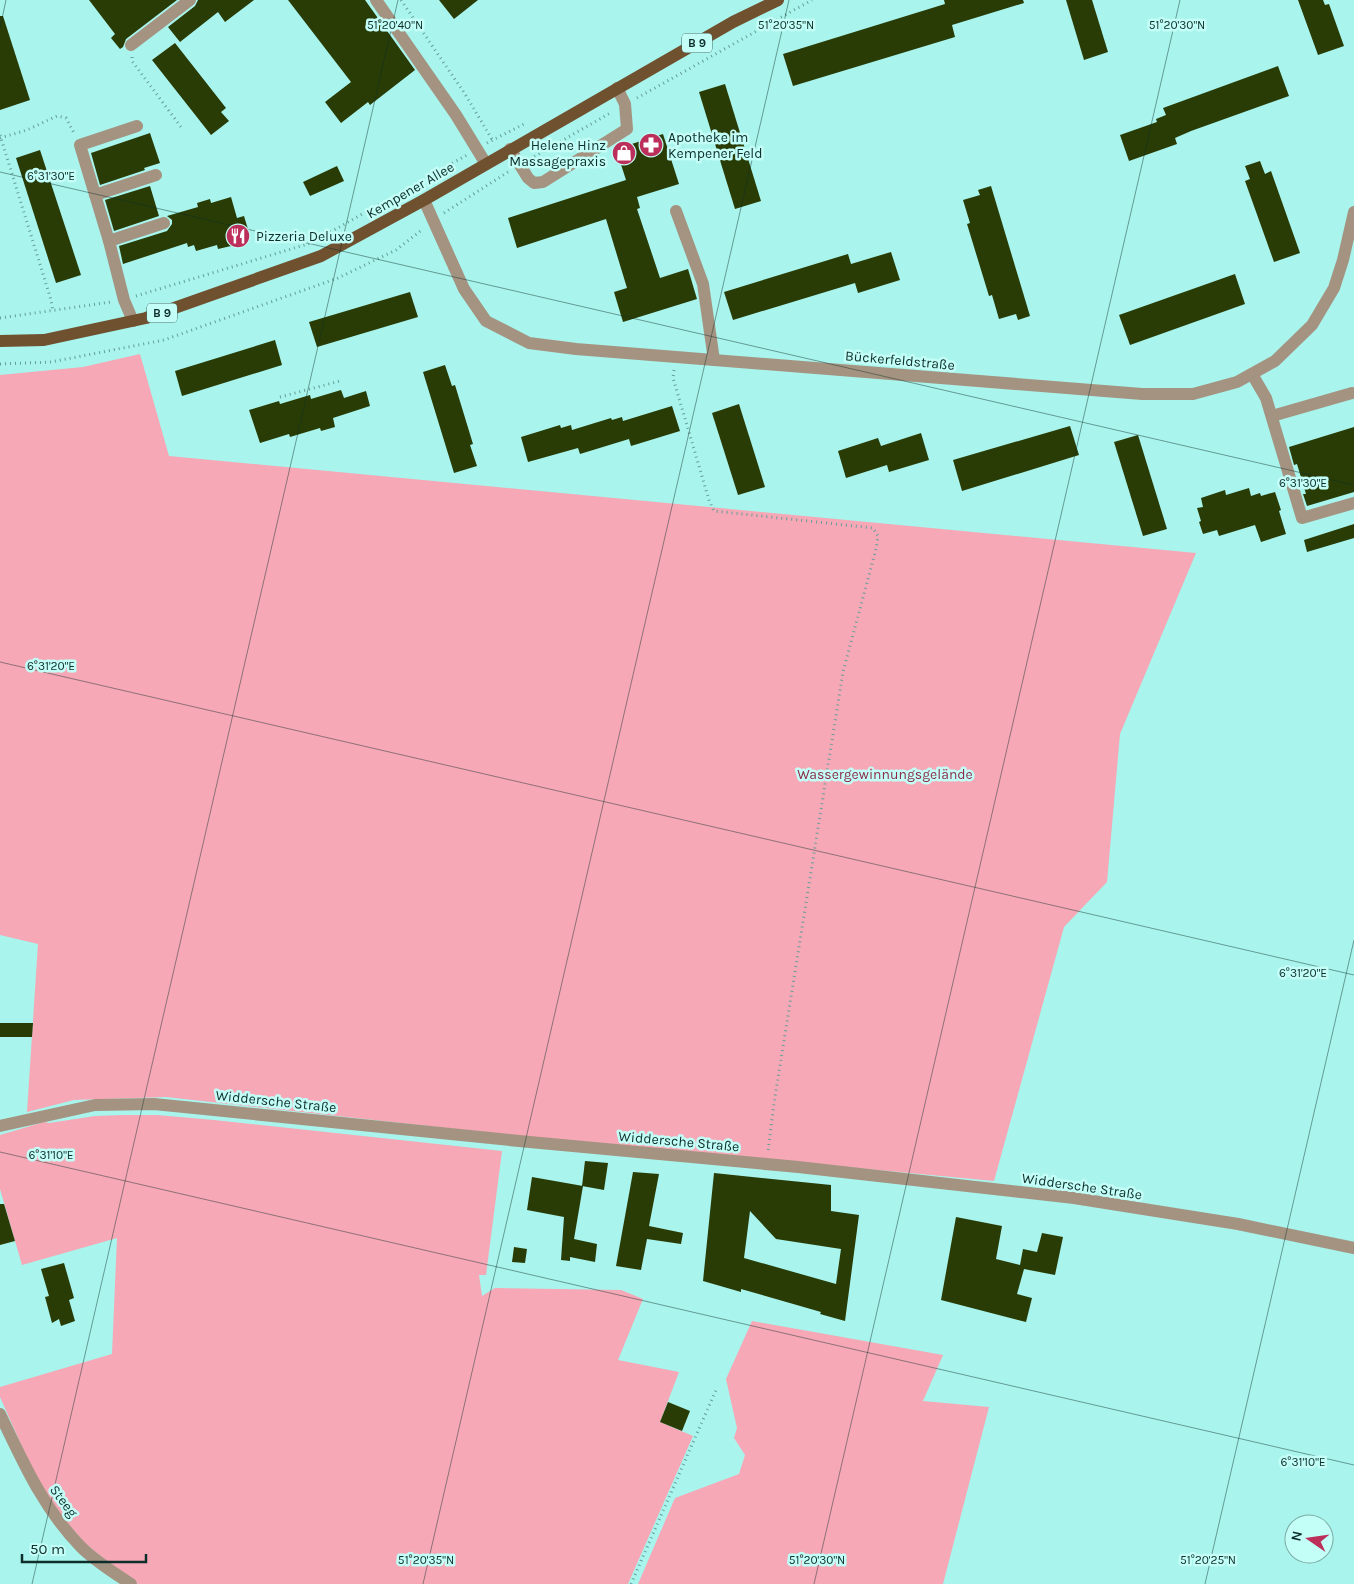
<svg xmlns="http://www.w3.org/2000/svg" width="1354" height="1584" font-family="Karla,sans-serif">
	<rect width="100%" height="100%" fill="#a9f4ec"/>
	<g fill="#f6a8b6">
		<polygon points="140,354 169,456 1196,553 1120,734 1107,882 1064,927 994,1181 511,1135 166,1097 74,1100 27,1112 38,944 0,935 0,375 83,367"/>
		<polygon points="122,1115 157,1115 214,1120 502,1151 486,1275 479,1275 482,1296 495,1288 621,1290 643,1299 618,1360 679,1372 660,1422 693,1436 628,1584 138,1584 121,1573 86,1544 61,1517 40,1487 0,1397 0,1387 112,1354 117,1238 22,1265 0,1189 0,1135 44,1122 49,1123 95,1116"/>
		<polygon points="752,1321 943,1355 923,1401 989,1407 943,1584 638,1584 675,1498 739,1474 745,1455 734,1438 737,1428 726,1379"/>
	</g>
	<g fill="#293c06" fill-rule="evenodd">
		<polygon points="89,0 177,0 126,39 123,47 120,49 111,38 115,34"/>
		<polygon points="198,0 254,0 225,22 218,12 180,42 168,27 195,6"/>
		<polygon points="288,0 365,0 415,70 370,105 368,102 341,123 325,102 351,82"/>
		<polygon points="439,0 478,0 454,19"/>
		<polygon points="944,0 1023,0 1024,3 952,25 955,37 793,86 783,54 945,4"/>
		<polygon points="1066,0 1092,0 1108,52 1084,60"/>
		<polygon points="1298,0 1323,0 1325,5 1329,4 1344,46 1318,55"/>
		<polygon points="0,16 3,16 30,100 0,110"/>
		<polygon points="175,43 226,108 221,112 229,121 211,135 152,60"/>
		<polygon points="1278,66 1289,96 1191,131 1175,138 1177,144 1129,161 1120,135 1157,122 1156,119 1166,115 1163,108"/>
		<polygon points="725,84 761,201 735,209 699,92"/>
		<polygon points="150,133 160,163 144,168 145,170 100,185 91,153"/>
		<polygon points="663,134 679,184 637,197 640,208 637,209 660,278 688,269 697,299 623,322 614,292 627,288 606,219 517,248 508,218 626,180 616,149"/>
		<polygon points="40,150 81,275 56,283 16,158"/>
		<polygon points="1260,161 1265,174 1271,171 1300,253 1274,262 1245,181 1250,179 1245,166"/>
		<polygon points="337,166 344,181 310,196 303,182"/>
		<polygon points="150,186 159,216 114,231 105,200"/>
		<polygon points="991,186 1030,316 1018,320 1016,314 999,319 992,295 989,296 967,224 970,223 963,200 980,195 978,190"/>
		<polygon points="231,197 237,218 244,216 250,236 229,242 231,246 218,249 217,245 196,251 194,245 188,247 187,243 123,264 119,246 167,231 172,224 172,220 167,216 198,207 197,203 210,199 211,203"/>
		<polygon points="891,252 900,280 858,293 855,283 733,320 724,292 848,254 851,264"/>
		<polygon points="1235,274 1245,304 1130,345 1119,315"/>
		<polygon points="410,292 418,317 317,347 309,322"/>
		<polygon points="275,340 282,365 182,396 175,371"/>
		<polygon points="445,365 452,386 455,385 473,444 470,445 477,466 454,473 423,372"/>
		<polygon points="341,390 344,398 366,391 370,406 333,418 335,427 321,431 320,428 290,437 289,434 260,443 249,410 279,401 280,404 310,395 311,399"/>
		<polygon points="739,404 765,487 738,495 712,413"/>
		<polygon points="672,406 680,431 631,446 629,439 580,454 578,448 528,462 521,437 560,425 561,428 571,425 572,430 611,418 612,420 622,417 623,421"/>
		<polygon points="1070,426 1079,455 962,491 953,460"/>
		<polygon points="1354,427 1354,492 1307,506 1303,494 1306,494 1297,464 1294,465 1289,447"/>
		<polygon points="921,433 929,460 889,472 887,465 846,478 838,451 878,438 881,446"/>
		<polygon points="1138,435 1167,529 1143,536 1114,442"/>
		<polygon points="1249,488 1251,496 1260,493 1261,496 1275,492 1281,510 1279,511 1286,534 1261,542 1255,525 1219,536 1217,530 1203,534 1199,522 1201,521 1197,508 1203,507 1201,498 1225,490 1226,495"/>
		<polygon points="1354,524 1354,538 1307,552 1304,540"/>
		<polygon points="0,1023 33,1023 32,1037 0,1037"/>
		<polygon points="585,1161 608,1163 604,1190 582,1186"/>
		<polygon points="633,1172 659,1174 649,1226 683,1233 681,1244 647,1239 641,1270 616,1266"/>
		<path d="M714,1173L831,1185V1211L859,1215L845,1321L820,1314L821,1312L741,1289V1292L703,1281ZM750,1211L776,1239L841,1249L836,1284L744,1258Z"/>
		<polygon points="532,1177 583,1186 574,1239 597,1244 595,1262 570,1257 570,1261 561,1260 564,1217 527,1210"/>
		<polygon points="0,1204 4,1204 15,1241 0,1245"/>
		<polygon points="956,1217 1002,1226 996,1259 1020,1265 1023,1249 1037,1252 1042,1233 1063,1237 1055,1275 1024,1269 1017,1294 1032,1298 1026,1322 941,1300"/>
		<polygon points="514,1247 527,1249 525,1263 512,1262"/>
		<polygon points="64,1263 74,1298 69,1300 75,1321 61,1326 59,1319 52,1323 45,1297 49,1296 41,1269"/>
		<polygon points="668,1402 690,1411 682,1431 660,1422"/>
	</g>
	<g fill="none" stroke-linecap="round" stroke-linejoin="round">
		<g stroke="#669e99" stroke-width="3" stroke-dasharray="1 4" stroke-linecap="butt">
			<polyline points="401,0 465,94 493,141"/>
			<polyline points="132,57 132,61 181,127"/>
			<polyline points="637,98 812,0"/>
			<polyline points="0,135 51,300 53,312"/>
			<polyline points="0,138 27,130 57,116 66,118 74,133"/>
			<polyline points="487,143 526,123"/>
			<polyline points="530,159 612,112"/>
			<polyline points="444,213 508,172"/>
			<polyline points="136,296 311,243 467,155"/>
			<polyline points="0,318 111,302"/>
			<polyline points="0,364 51,362 164,340 338,278 396,250 423,229"/>
			<polyline points="674,370 673,378 709,500 714,511 873,528 878,536 876,549 843,672 774,1103 768,1151"/>
			<polyline points="280,397 340,381"/>
			<polyline points="631,1584 716,1390"/>
		</g>
		<g stroke="#a59381" stroke-width="12">
			<polyline points="376,0 456,115 486,164"/>
			<polyline points="131,45 190,0"/>
			<polyline points="510,149 528,178 534,183 543,182 627,129 625,104 617,88"/>
			<polyline points="95,195 156,175"/>
			<polyline points="424,200 464,289 486,321 529,343 576,349 1142,394 1193,394 1237,382 1275,361 1312,325 1334,288 1343,260 1354,212"/>
			<polyline points="676,211 703,284 714,360"/>
			<polyline points="109,241 164,223"/>
			<polyline points="133,321 124,300 109,241 80,145 137,126"/>
			<polyline points="1252,374 1266,398 1302,518 1354,503"/>
			<polyline points="1272,416 1352,393"/>
			<polyline points="0,1126 95,1105 154,1104 519,1141 798,1167 1074,1198 1238,1224 1354,1248"/>
			<path d="M0,1414C23,1462 43,1508 81,1547C95,1561 114,1573 131,1584"/>
		</g>
		<polyline stroke="#70512f" stroke-width="12" points="0,341 44,340 146,318 321,256 424,200 733,22 778,0"/>
	</g>
	<path fill="none" stroke="#0e2e2b" stroke-width="1" stroke-opacity="0.45" d="M0,28L6,0M0,172L1354,485M0,662L1354,975M0,1152L1354,1465M32,1584L398,0M423,1584L789,0M814,1584L1180,0M1205,1584L1354,940"/>
	<defs>
		<g id="pharmacy-disc" transform="scale(1.25)"><circle r="9.5" fill="#bd2f5b" stroke="#c3fef7"/><path d="M-2-6h4v4h4v4h-4v4h-4v-4h-4v-4h4Z" fill="#fff"/></g>
		<g id="shop-disc" transform="scale(1.25)"><circle r="9.5" fill="#bd2f5b" stroke="#c3fef7"/><path d="M-5-2.5h2.3a2.7 3.5 0 0 1 5.4 0H5L5.5 6h-11ZM-1.5-2.5h3a1.5 2.3 0 0 0-3 0Z" fill="#fff"/></g>
		<g id="restaurant-disc" transform="scale(1.25)"><circle r="9.5" fill="#bd2f5b" stroke="#c3fef7"/><path d="M-5-6h1v4h1v-4h1v4h1v-4h1v5L-1.5 .5V6h-2V.5L-5-1ZM5-6V6H3V1.5H1.5Q1.5-4 5-6Z" fill="#fff"/></g>
	</defs>
	<g fill-rule="evenodd">
		<use href="#pharmacy-disc" x="651" y="145"/>
		<use href="#shop-disc" x="624" y="153"/>
		<use href="#restaurant-disc" x="238" y="236"/>
	</g>
	<g text-anchor="middle" stroke-width="5" stroke-linejoin="round" paint-order="stroke">
		<g fill="#c3fef7" stroke="#446c68" stroke-width="1">
			<rect x="682" y="33.5" width="30" height="19" rx="4"/>
			<rect x="147" y="303.5" width="30" height="19" rx="4"/>
		</g>
		<g font-size="12" font-weight="bold" fill="#0e2e2b">
			<text x="697" y="47">B 9</text>
			<text x="162" y="317">B 9</text>
		</g>
		<g font-size="14" fill="#0e2e2b" stroke="#c3fef7" text-anchor="start">
			<text x="668" y="142">Apotheke im<tspan x="668" dy="16">Kempener Feld</tspan></text>
			<text x="606" y="150" text-anchor="end">Helene Hinz<tspan x="606" dy="16">Massagepraxis</tspan></text>
			<text x="256" y="241">Pizzeria Deluxe</text>
		</g>
		<g font-size="14" fill="#0e2e2b" stroke="#c3fef7">
			<text transform="translate(410 190) rotate(-30)" y="5">Kempener Allee</text>
			<text transform="translate(900 360) rotate(5)" y="5">Bückerfeldstraße</text>
			<text transform="translate(276 1101) rotate(6)" y="5">Widdersche Straße</text>
			<text transform="translate(679 1141) rotate(5)" y="5">Widdersche Straße</text>
			<text transform="translate(1082 1186) rotate(8)" y="5">Widdersche Straße</text>
			<text transform="translate(64 1501) rotate(54)" y="5">Steeg</text>
		</g>
		<g font-size="14" fill="#8c2d47" stroke="#c3fef7">
			<text x="885" y="779">Wassergewinnungsgelände</text>
		</g>
	</g>
	<g font-size="12" text-anchor="middle" fill="#0e2e2b" stroke="#c3fef7" stroke-width="5" stroke-linejoin="round" paint-order="stroke">
		<text x="395" y="29">51°20'40"N</text>
		<text x="786" y="29">51°20'35"N</text>
		<text x="1177" y="29">51°20'30"N</text>
		<text x="51" y="180">6°31'30"E</text>
		<text x="1303" y="487">6°31'30"E</text>
		<text x="51" y="670">6°31'20"E</text>
		<text x="1303" y="977">6°31'20"E</text>
		<text x="51" y="1159">6°31'10"E</text>
		<text x="1303" y="1466">6°31'10"E</text>
		<text x="426" y="1564">51°20'35"N</text>
		<text x="817" y="1564">51°20'30"N</text>
		<text x="1208" y="1564">51°20'25"N</text>
	</g>
	<g transform="translate(1309 1539) rotate(283)"><circle r="24" fill="#c3fef7" stroke="#7baba5"/>
	<path d="M0-4L9 19L0 12L-9 19Z" fill="#bd2f5b"/>
	<text y="-8" font-size="14" font-weight="bold" text-anchor="middle" fill="#0e2e2b">N</text>
	</g>
	<path d="M22 1554v8h124v-8" fill="none" stroke="#0e2e2b" stroke-width="2.5"/>
	<text x="30" y="1554" font-size="15" fill="#0e2e2b" stroke="#c3fef7" stroke-width="4" paint-order="stroke">50 m</text>
</svg>
